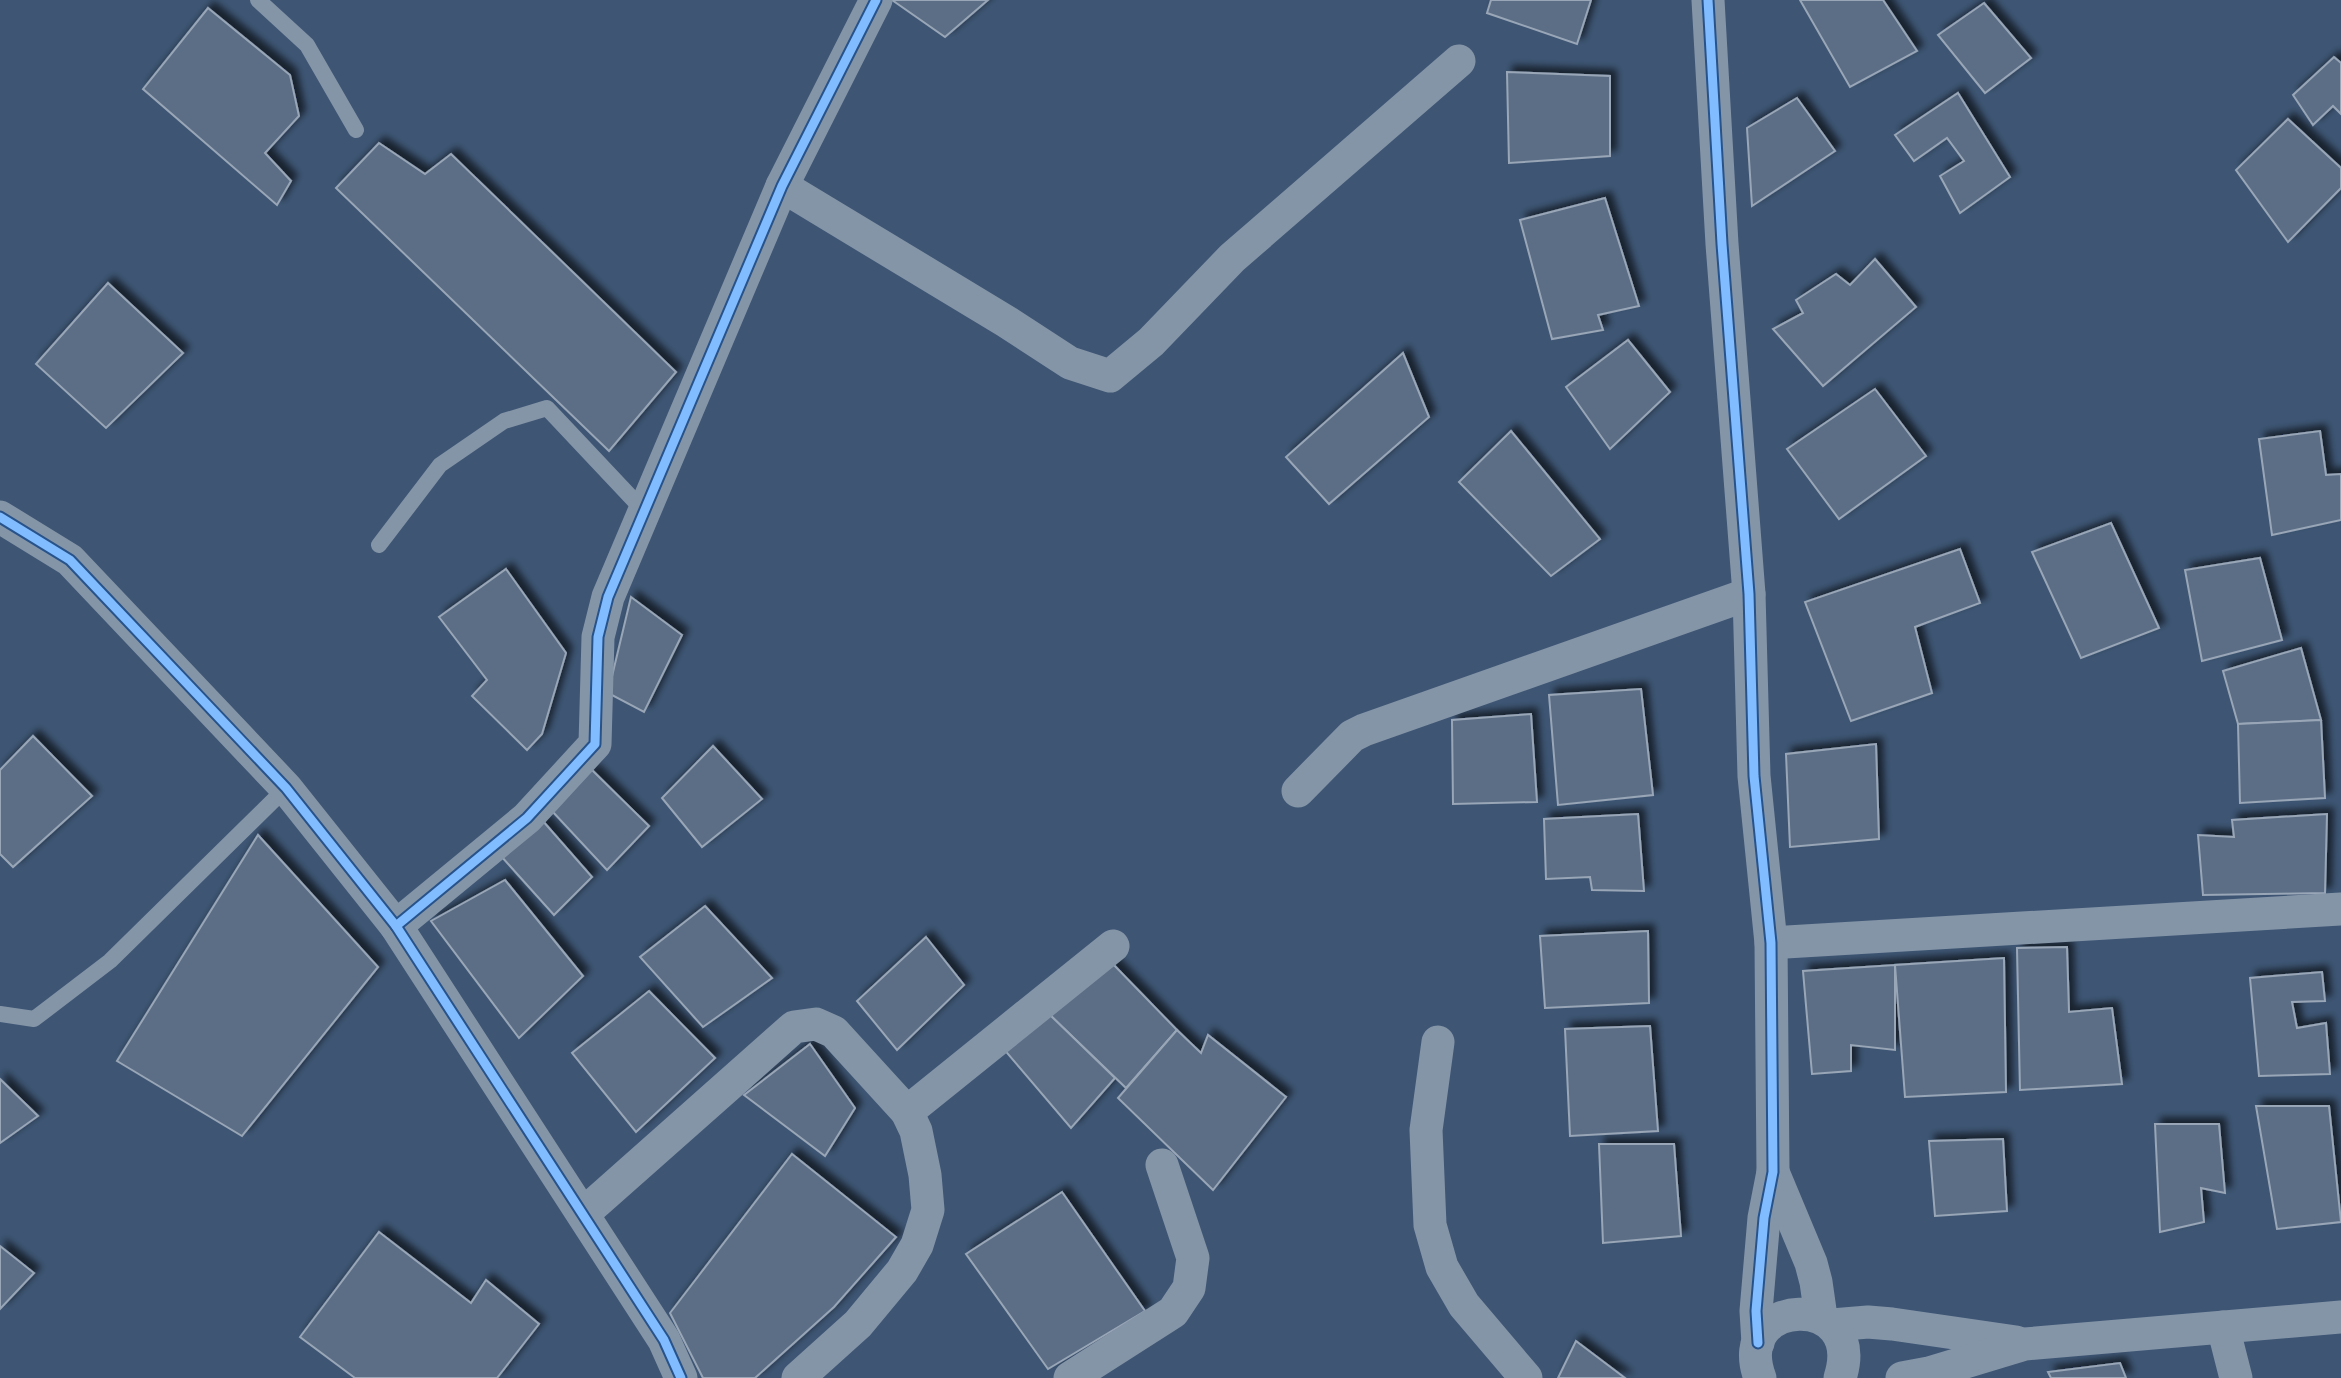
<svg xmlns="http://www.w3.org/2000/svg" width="2341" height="1378" font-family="Helvetica,sans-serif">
	<defs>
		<filter id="shadow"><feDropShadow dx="6" dy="-6" stdDeviation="3.5" flood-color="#0009"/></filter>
	</defs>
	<rect width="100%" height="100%" fill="#3e5674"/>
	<g fill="#5b6e85" stroke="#99a6b7" stroke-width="2" filter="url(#shadow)">
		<polygon points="892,0 988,0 945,37"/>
		<polygon points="1491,0 1591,0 1577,44 1487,13"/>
		<polygon points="1800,0 1883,0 1917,51 1850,87"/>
		<polygon points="1984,3 2031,58 1985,93 1938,35"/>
		<polygon points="208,8 290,75 299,116 265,153 291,181 277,205 143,89"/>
		<polygon points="2334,57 2341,63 2341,114 2333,106 2313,125 2293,95"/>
		<polygon points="1507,72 1610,76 1610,156 1509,163"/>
		<polygon points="1958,93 2010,177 1960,213 1940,176 1964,161 1947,138 1914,161 1895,135"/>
		<polygon points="1797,98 1835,151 1752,206 1747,128"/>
		<polygon points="2288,119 2341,168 2341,188 2288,242 2236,170"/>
		<polygon points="379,143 425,174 451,154 676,372 609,451 336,188"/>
		<polygon points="1605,198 1639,306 1598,315 1603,330 1552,339 1520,220"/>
		<polygon points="1875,259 1916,307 1823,386 1773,329 1803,313 1796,300 1836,274 1850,285"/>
		<polygon points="108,283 183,353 106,428 36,364"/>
		<polygon points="1628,340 1670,392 1610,449 1566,387"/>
		<polygon points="1403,353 1429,417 1329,504 1286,457"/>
		<polygon points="1875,389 1926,456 1839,519 1787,449"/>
		<polygon points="1511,431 1600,539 1551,576 1459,482"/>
		<polygon points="2320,431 2326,475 2341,474 2341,520 2272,535 2259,439"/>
		<polygon points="2111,523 2159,628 2081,658 2032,552"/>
		<polygon points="1960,549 1980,603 1915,627 1932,693 1851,721 1805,602"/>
		<polygon points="2260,558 2282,640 2202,661 2185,570"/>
		<polygon points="506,569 566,653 542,734 527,750 472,696 487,680 439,617"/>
		<polygon points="631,597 682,635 644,712 608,693"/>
		<polygon points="2301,648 2321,720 2238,724 2223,671"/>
		<polygon points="1641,689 1653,795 1558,805 1549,695"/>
		<polygon points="1531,714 1537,802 1453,804 1452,720"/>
		<polygon points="2321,720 2325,798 2240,803 2238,724"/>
		<polygon points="33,736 92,796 13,867 0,854 0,770"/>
		<polygon points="1876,744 1879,839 1790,847 1786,754"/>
		<polygon points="713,746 762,799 702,847 662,798"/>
		<polygon points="592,770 649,826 607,870 552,811"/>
		<polygon points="1638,814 1644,891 1592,890 1590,877 1546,879 1544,819"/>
		<polygon points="2327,814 2325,893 2203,895 2198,835 2234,837 2232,820"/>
		<polygon points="542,820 592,877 554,915 501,856"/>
		<polygon points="258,835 378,967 242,1136 117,1061"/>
		<polygon points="505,880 583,976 519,1038 431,921"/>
		<polygon points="705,906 772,978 703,1027 640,957"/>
		<polygon points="1648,931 1649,1003 1545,1008 1540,936"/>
		<polygon points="926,937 964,985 897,1050 857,1001"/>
		<polygon points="2067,947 2069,1012 2112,1008 2122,1084 2020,1090 2017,948"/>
		<polygon points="2004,958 2006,1092 1905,1097 1895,965"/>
		<polygon points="1110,961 1177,1030 1126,1088 1049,1014"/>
		<polygon points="1895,965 1895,1050 1851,1045 1851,1071 1812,1074 1803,971"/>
		<polygon points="2322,972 2325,1001 2292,1002 2297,1028 2326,1023 2330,1074 2259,1076 2250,978"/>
		<polygon points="649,991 715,1058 636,1132 572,1053"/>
		<polygon points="1049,1014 1115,1078 1071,1128 1002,1047"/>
		<polygon points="1650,1026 1658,1131 1570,1136 1565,1029"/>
		<polygon points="1177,1030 1201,1053 1208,1035 1286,1097 1213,1190 1118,1098"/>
		<polygon points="810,1044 855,1108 825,1156 744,1095"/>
		<polygon points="0,1079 38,1116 0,1143"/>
		<polygon points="2256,1106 2329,1106 2341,1222 2277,1229"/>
		<polygon points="2155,1124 2219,1124 2225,1193 2201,1188 2204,1222 2160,1232"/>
		<polygon points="2003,1139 2007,1211 1935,1216 1929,1141"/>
		<polygon points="1599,1144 1674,1144 1681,1236 1603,1243"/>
		<polygon points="792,1154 896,1237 834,1307 755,1378 703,1378 670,1313"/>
		<polygon points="1062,1192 1145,1311 1048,1369 966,1254"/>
		<polygon points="379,1232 471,1303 486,1280 539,1324 497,1378 355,1378 300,1337"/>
		<polygon points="0,1246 34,1273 0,1309"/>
		<polygon points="1576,1341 1625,1378 1558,1378"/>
		<polygon points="2120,1363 2126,1378 2051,1378 2048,1372"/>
	</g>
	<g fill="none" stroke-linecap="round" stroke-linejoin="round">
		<g stroke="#8595a8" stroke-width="16">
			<polyline points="258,0 307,45 356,130"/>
			<polyline points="379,545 440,465 504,421 547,408 644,511"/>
			<polyline points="0,1014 34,1019 110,961 286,788"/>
		</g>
		<g stroke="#8595a8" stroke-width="33">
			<polyline points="1708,0 1722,244 1749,594 1754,776 1771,943 1773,1172 1764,1218 1756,1311 1758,1343"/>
			<polyline points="782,186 1007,322 1070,363 1110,376 1151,342 1232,258 1459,61"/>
			<polyline points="0,517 70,560 286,788 396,926 664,1340 681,1378"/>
			<polyline points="1298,791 1352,736 1364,730 1749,594"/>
			<polyline points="396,926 527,818 595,744 598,637 608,597 782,186 876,0"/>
			<polyline points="1771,943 2341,909"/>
			<polyline points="1438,1042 1426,1130 1430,1225 1442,1267 1464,1305 1526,1378"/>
			<polyline points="907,1112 1113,946"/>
			<polyline points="1773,1172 1811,1263 1816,1282 1821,1317"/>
			<polyline points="583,1214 794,1027 816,1024 834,1032 907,1112 916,1131 925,1175 928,1210 917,1245 902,1271 858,1324 798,1378"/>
			<polyline points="1832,1325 1868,1322 1892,1324 2016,1342"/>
			<polyline points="2223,1327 2236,1378"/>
			<polyline points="1070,1378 1173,1312 1189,1288 1193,1258 1162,1165"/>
			<path d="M1760,1378C1729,1296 1868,1290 1840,1378"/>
			<polyline points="1902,1378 1929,1373 2025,1344 2341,1317"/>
		</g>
		<g stroke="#28538a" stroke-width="13">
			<g id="cycleway">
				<polyline points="1708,0 1722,244 1749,594 1754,776 1771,943 1773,1172 1764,1218 1756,1311 1758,1343"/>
				<polyline points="0,517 70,560 286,788 396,926 664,1340 681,1378"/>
				<polyline points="396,926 527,818 595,744 598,637 608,597 782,186 876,0"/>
			</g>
		</g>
		<use href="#cycleway" stroke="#80bcff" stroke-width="9"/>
	</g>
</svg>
